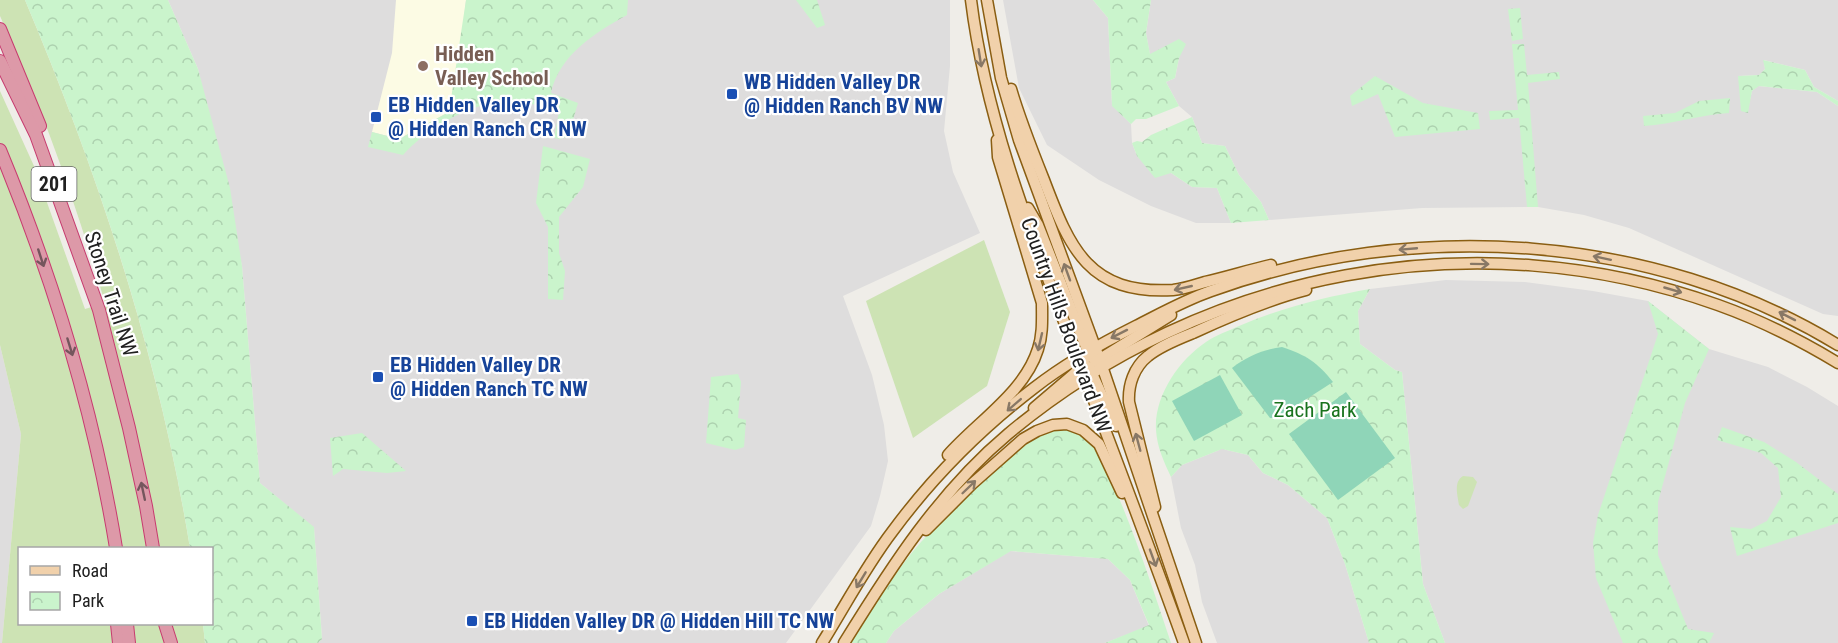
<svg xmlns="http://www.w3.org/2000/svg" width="1838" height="643" font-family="'Roboto Condensed',sans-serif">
	<defs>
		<pattern id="park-crowns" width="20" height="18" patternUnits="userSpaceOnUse" patternTransform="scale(1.5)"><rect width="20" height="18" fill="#caf4cc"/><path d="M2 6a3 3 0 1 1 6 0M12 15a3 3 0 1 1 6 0" fill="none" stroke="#add1af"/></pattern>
	</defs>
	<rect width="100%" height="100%" fill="#efede8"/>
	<g fill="#dedddd">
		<polygon points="168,0 950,0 950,66 944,131 953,172 980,233 843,296 872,375 884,425 888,461 880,496 871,526 786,643 318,643 322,638 314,528 260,483 242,266 198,69"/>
		<polygon points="1003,0 1093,0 1108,18 1112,105 1131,124 1132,143 1137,156 1171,173 1192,187 1217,188 1231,223 1196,223 1151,206 1099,180 1047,145 1019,88"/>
		<polygon points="1151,0 1838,0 1838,101 1814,87 1805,70 1764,60 1765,69 1759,75 1738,76 1747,113 1752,91 1758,86 1817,92 1838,106 1838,316 1823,314 1629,228 1584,215 1538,207 1422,208 1269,220 1261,202 1239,175 1225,146 1202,143 1192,117 1179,106 1166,82 1175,78 1179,58 1150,55 1146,33"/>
		<polygon points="1446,280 1525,282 1593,291 1648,301 1709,349 1768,367 1807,387 1838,406 1838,643 1445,643 1423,584 1402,372 1395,370 1360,344 1358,311 1370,289"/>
		<polygon points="0,345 21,434 2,643 0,643"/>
		<polygon points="1222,449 1248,455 1263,473 1288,485 1327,518 1345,564 1369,643 1217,643 1202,602 1195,565 1181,528 1171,477 1182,465"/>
		<polygon points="1010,551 1108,559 1130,580 1149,626 1105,643 886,643 894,631 939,594"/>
	</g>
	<polygon fill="#fcfbe4" points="396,0 466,0 461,47 449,112 399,139 372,132 392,53"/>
	<g fill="#cde3b4">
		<path d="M0,0H25C100,178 159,358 190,548H20V624H203L205,643H2L21,434L0,345V91L34,166L85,309L105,303C76,204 43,109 0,16Z"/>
		<polygon points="984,240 1010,312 987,386 913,438 866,301"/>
		<path d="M1463,476L1473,477L1477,482L1468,506L1463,509L1459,505C1458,496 1453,482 1463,476Z"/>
	</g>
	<g fill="url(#park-crowns)">
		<path d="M25,0H168L198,69L230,188L242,266L260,483L314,527L322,639L318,643H205L203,624H212V548H190C159,357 100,178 25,0Z"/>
		<path d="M466,0H628L627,15C596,32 559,55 551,93L578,103L568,137L559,139L554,138L559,112C548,105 536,104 523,104C514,104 504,102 495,103C465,106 423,132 403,155L368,147L372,132L399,139L449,112Z"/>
		<polygon points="796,0 817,0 825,25 817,28"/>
		<polygon points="1093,0 1151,0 1146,33 1150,54 1179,39 1186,44 1179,58 1175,78 1166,82 1179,106 1146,119 1136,119 1131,124 1112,106 1108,18"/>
		<polygon points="1520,8 1523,39 1512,41 1508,9"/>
		<polygon points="1512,44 1524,44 1527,75 1559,72 1560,79 1528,83 1538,207 1527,207 1519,118 1490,120 1489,111 1518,110"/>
		<polygon points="1763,60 1805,70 1814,87 1838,101 1838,106 1817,92 1759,86 1752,91 1748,113 1741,111 1738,76 1759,75 1765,69"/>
		<polygon points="1375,76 1423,103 1478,113 1480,129 1395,137 1378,94 1352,106 1350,96"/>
		<path d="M1730,98L1729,113C1700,115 1673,124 1644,126L1643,116L1675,113L1699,101Z"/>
		<polygon points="1192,117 1202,143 1225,146 1239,175 1261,202 1269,220 1231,223 1217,188 1192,187 1171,173 1155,178 1137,156 1132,143 1137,141 1142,142 1151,135"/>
		<polygon points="543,146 590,159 583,187 559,217 559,253 565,271 563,300 548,299 548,227 536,203"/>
		<path d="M1370,289L1358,311L1360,344L1395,370L1402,372L1423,584L1445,643H1369L1345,564L1327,518L1288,485L1263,473L1248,455L1222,449L1182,465L1171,477C1164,462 1157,447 1156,430C1154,396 1179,360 1206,342C1216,335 1228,331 1239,326C1281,308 1325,297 1370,289Z"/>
		<polygon points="1648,301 1709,349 1685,403 1658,502 1658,555 1688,629 1714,633 1709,643 1623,643 1596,578 1593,543 1598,515 1658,334"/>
		<polygon points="738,374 741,382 738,418 746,420 744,447 735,450 706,443 711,377"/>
		<polygon points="1722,427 1764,442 1796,462 1838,494 1838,523 1737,556 1730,527 1751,529 1767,521 1781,497 1778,468 1761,453 1717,440"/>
		<path d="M1056,428C1070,429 1084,434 1093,445C1103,458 1109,475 1116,491C1137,540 1154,592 1171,643H1105L1149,625L1130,580L1108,559L1011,551L939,594L894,631L886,643H851C873,609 894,572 921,542C944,517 968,494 993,472C1013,454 1031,436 1056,428Z"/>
		<polygon points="362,433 406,471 387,473 343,469 333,476 330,438"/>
	</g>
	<g fill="#8fd5b8">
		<path d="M1282,347C1306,355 1317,362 1333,382L1277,418H1270L1232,368C1248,356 1262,350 1282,347Z"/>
		<polygon points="1220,375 1242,415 1194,441 1172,401"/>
		<polygon points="1346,392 1395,458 1338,500 1289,434"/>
	</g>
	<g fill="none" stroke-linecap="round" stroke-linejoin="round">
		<g stroke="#8a5e12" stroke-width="13">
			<g id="major">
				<path d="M971,0C985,113 1026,221 1066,327C1106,432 1146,537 1184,643"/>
				<polyline points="987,0 1001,78 1019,140 1102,366 1196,643"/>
				<path d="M1011,89C1020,120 1032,150 1044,180C1070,249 1089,295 1173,290C1184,289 1195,285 1205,282C1227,277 1249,270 1271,265"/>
				<polyline points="1028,208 1038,225 1090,357"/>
				<polyline points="1095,362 1171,315"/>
				<polyline points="1089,367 1116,426"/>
				<polyline points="1034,408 1075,373 1084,362"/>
				<path d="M948,455C977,422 1025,392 1038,349C1043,334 1042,319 1042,303L998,157L997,140"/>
				<path d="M1155,507L1129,402C1128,385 1134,367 1148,356C1160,346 1178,339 1193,333C1230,316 1267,300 1306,290"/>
				<polyline points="926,530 972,484 1023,439 1037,431 1053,425 1067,424 1083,430 1099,444 1122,493"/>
				<path d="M822,643C845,606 866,566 892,532C931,479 982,428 1034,388C1066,363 1100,344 1136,326C1160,314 1185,300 1211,291C1413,218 1654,233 1838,345"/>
				<path d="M844,643C891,567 939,492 1008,434C1204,270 1476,218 1718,305C1760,320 1800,340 1838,363"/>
			</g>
		</g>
		<g stroke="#c73b6f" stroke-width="14">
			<g id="highway">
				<polyline points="0,29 40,126"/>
				<polyline points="0,61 36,135 99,310 129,428 146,506 153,548"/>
				<path d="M0,150C53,278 94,412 116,548"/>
				<polyline points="117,624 119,643"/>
				<polyline points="127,624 129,643"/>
				<polyline points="165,624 171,643"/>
			</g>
		</g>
		<use href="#major" stroke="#f1d1ab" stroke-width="10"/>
		<use href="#highway" stroke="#dd99a8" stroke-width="12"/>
	</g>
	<defs><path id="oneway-shaft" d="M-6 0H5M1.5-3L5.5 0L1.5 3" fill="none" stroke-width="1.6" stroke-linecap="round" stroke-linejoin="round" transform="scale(1.5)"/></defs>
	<g stroke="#887866">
		<use href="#oneway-shaft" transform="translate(980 58) rotate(81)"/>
		<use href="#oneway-shaft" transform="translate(1408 249) rotate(175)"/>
		<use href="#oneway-shaft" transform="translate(1602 258) rotate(-168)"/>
		<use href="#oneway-shaft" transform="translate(1480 264) rotate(1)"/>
		<use href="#oneway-shaft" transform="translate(1067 272) rotate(-110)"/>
		<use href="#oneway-shaft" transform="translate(1183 288) rotate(167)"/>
		<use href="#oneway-shaft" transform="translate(1673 290) rotate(16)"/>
		<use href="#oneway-shaft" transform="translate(1787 316) rotate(-153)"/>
		<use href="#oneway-shaft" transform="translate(1119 334) rotate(153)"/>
		<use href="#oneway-shaft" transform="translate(1040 342) rotate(103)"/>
		<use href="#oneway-shaft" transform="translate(1014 405) rotate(139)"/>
		<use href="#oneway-shaft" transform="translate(1138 442) rotate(-105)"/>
		<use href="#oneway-shaft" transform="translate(969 487) rotate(-44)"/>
		<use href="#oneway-shaft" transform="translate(1153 558) rotate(70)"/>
		<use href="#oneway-shaft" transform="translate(861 580) rotate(121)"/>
	</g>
	<g stroke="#75565d">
		<use href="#oneway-shaft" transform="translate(41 258) rotate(72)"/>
		<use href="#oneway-shaft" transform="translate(70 347) rotate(73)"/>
		<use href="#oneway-shaft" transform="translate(143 491) rotate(-102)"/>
	</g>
	<circle fill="#8d6e63" stroke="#fff" stroke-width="2" cx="423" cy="66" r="6"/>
	<g fill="#1a4fb4" stroke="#fff" stroke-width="2">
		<rect x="726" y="88" width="12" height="12" rx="3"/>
		<rect x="370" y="111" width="12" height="12" rx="3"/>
		<rect x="372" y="371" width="12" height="12" rx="3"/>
		<rect x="466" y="615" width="12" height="12" rx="3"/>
	</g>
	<g text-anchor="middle" stroke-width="4.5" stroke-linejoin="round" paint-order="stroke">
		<rect fill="#fff" stroke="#636363" stroke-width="1.5" x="31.5" y="167" width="45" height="34" rx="4.5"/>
		<g font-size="20" font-weight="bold" fill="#202020">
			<text x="54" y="191">201</text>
		</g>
		<g font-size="21" font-weight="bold" fill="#785e54" stroke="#fff" text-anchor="start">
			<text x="435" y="61">Hidden<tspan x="435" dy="24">Valley School</tspan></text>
		</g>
		<g font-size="21" font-weight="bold" fill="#164399" stroke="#fff" text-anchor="start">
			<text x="744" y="89">WB Hidden Valley DR<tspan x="744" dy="24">@ Hidden Ranch BV NW</tspan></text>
			<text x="388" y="112">EB Hidden Valley DR<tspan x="388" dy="24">@ Hidden Ranch CR NW</tspan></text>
			<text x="390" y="372">EB Hidden Valley DR<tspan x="390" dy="24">@ Hidden Ranch TC NW</tspan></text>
			<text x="484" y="628">EB Hidden Valley DR @ Hidden Hill TC NW</text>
		</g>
		<g font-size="21" fill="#202020" stroke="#fff">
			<text transform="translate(111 294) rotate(72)" y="7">Stoney Trail NW</text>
			<text transform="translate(1066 325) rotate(70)" y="7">Country Hills Boulevard NW</text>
		</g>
		<g font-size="21" fill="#19731e" stroke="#fff">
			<text x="1315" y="417">Zach Park</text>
		</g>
	</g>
	<rect x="18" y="547" width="195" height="78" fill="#ffffff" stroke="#a6a6a6" stroke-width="1.5"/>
	<rect x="30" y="566" width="30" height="9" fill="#f1d1ab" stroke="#a6a6a6" stroke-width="1.5"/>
	<text x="72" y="577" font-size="18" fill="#202020">Road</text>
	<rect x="30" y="592" width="30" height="18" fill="url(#park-crowns)" stroke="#a6a6a6" stroke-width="1.5"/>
	<text x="72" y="607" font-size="18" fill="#202020">Park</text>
</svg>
